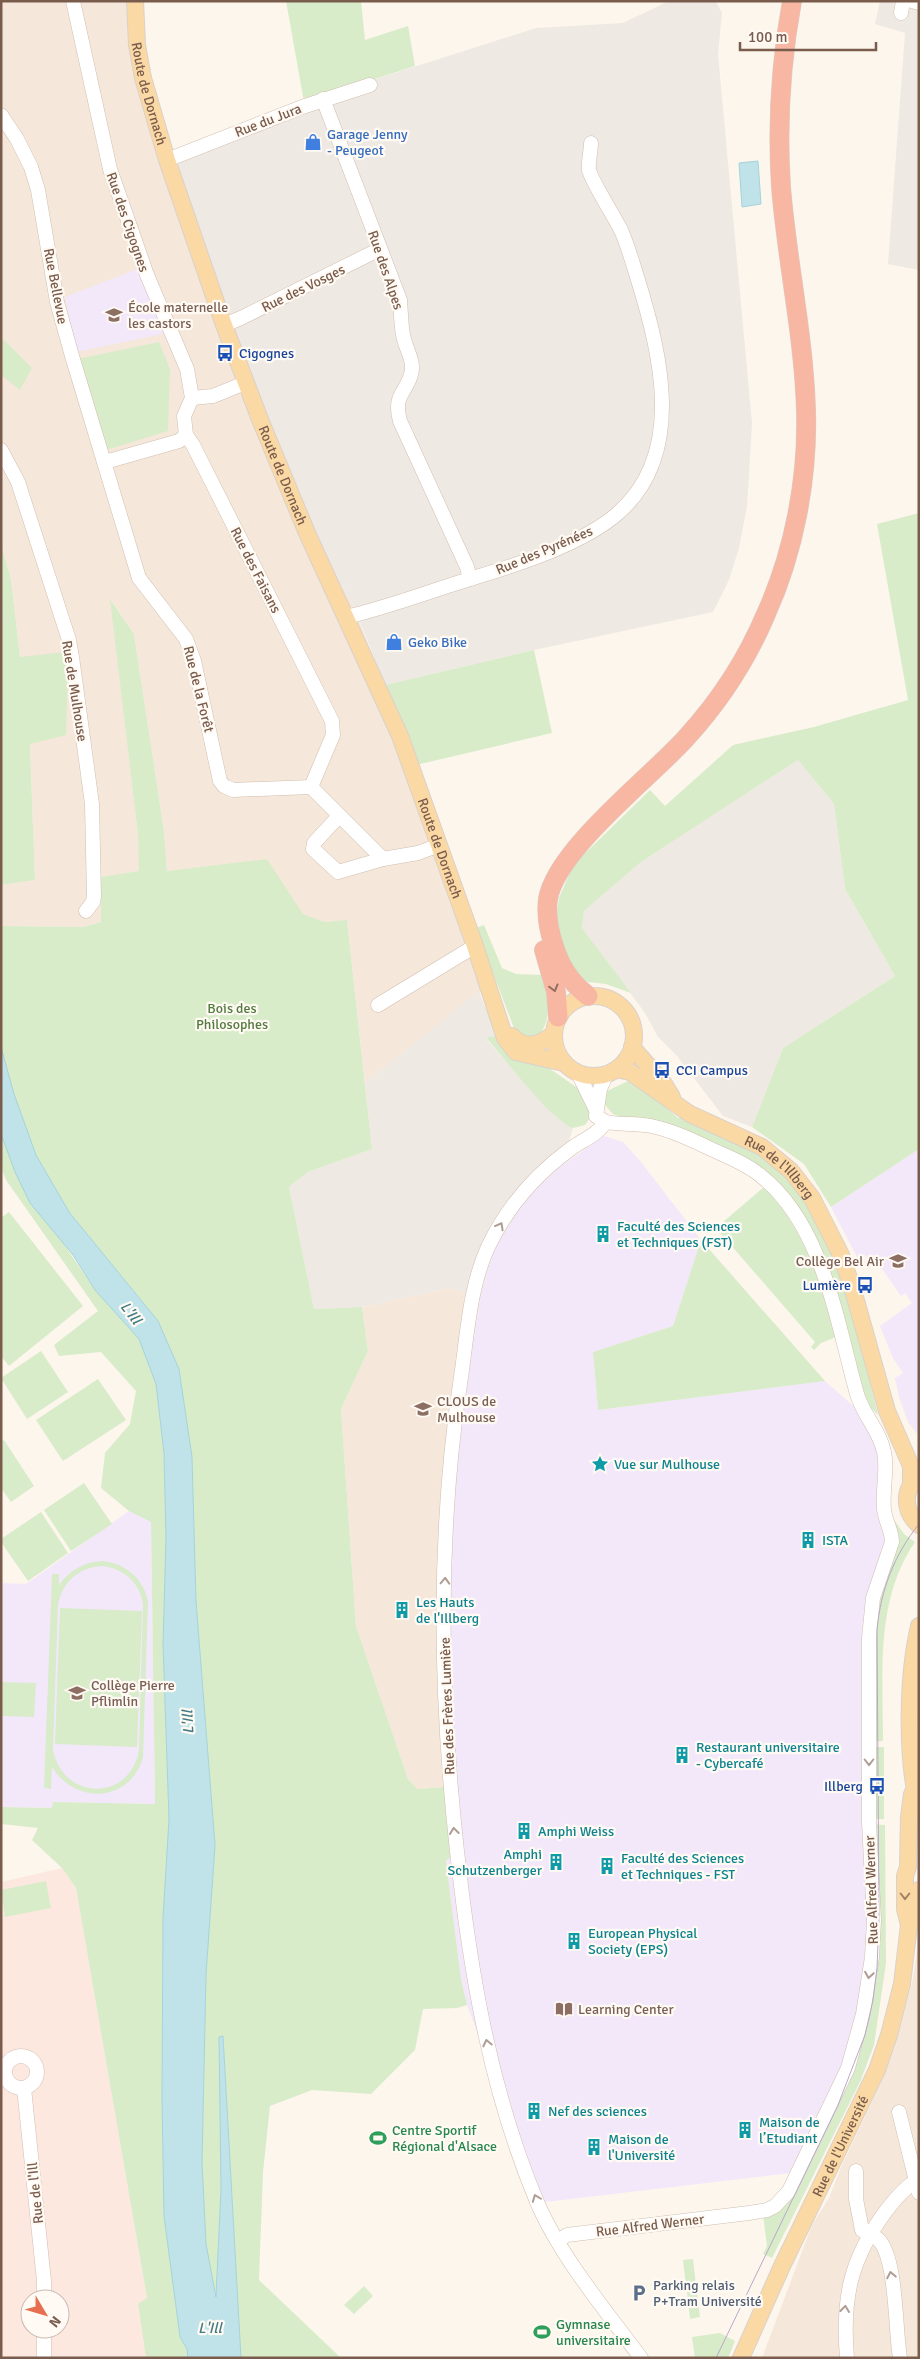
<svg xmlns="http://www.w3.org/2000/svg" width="920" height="2359" font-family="Signika,sans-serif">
	<rect width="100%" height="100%" fill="#fdf6ec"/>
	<g fill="#f5e8da">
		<polygon points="1,1 142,1 148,65 174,155 323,558 352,602 495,980 365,1083 347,921 325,922 302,914 267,860 167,871 164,831 134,634 111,600 138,835 140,871 101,878 101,922 83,927 1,926 1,885 35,880 30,744 11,579 1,544"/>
		<polygon points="450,1288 480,1297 458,1446 444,1787 416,1789 408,1779 356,1626 341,1409 368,1351 362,1307"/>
		<polygon points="919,1939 919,2358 762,2358 812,2225 829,2198 842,2165 881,2083 894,2049 912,1983"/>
	</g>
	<path fill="#fde8e0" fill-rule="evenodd" d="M62,1868L76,1888L147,2298L138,2305L146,2358H1V1882ZM30,2299H60V2329H30Z"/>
	<g fill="#efe9e4">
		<polygon points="669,1 716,2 722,13 718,54 752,423 747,507 739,548 729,580 713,612 534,650 385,685 352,602 323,558 256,392 174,155 304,102 536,28 623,23"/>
		<polygon points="880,1 919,1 919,270 888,264 905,33 875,24"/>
		<polygon points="798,760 834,804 845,889 895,976 783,1048 752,1127 723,1116 677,1056 658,1037 645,1013 582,928 584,911 641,862"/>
		<polygon points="479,991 495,1037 486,1039 559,1120 573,1128 561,1166 536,1189 494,1250 480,1297 450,1288 362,1307 314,1309 289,1187 308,1172 372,1149 365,1083"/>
	</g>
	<g fill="#f3e8fa">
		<polygon points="140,268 167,333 76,352 65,297"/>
		<polygon points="604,1136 623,1142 641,1162 701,1240 673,1326 593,1352 598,1410 825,1381 860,1412 879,1450 880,1501 877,1515 886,1539 868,1592 863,1630 862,1703 868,1937 865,1976 843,2069 791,2173 545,2202 539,2197 467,2005 461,1979 446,1861 453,1855 449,1606 458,1446 480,1297 494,1250 520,1208 536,1189 561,1166"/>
		<polygon points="919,1149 919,1436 908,1422 899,1397 895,1378 903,1373 893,1358 880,1326 912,1303 905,1293 901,1296 876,1260 878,1258 877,1256 869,1261 865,1255 858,1259 831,1207"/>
		<polygon points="129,1511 151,1522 155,1804 53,1802 53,1808 1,1807 1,1583 26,1584"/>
	</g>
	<g fill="#d8ecc9" fill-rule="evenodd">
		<polygon points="286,1 361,1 365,40 408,26 415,66 304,102"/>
		<polygon points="1,337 32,368 20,390 1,375"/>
		<polygon points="159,342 170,369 168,431 106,450 78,359"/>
		<polygon points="919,513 919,1149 831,1207 804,1164 752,1127 783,1048 895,976 845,889 834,804 798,760 641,862 584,911 582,928 631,993 606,984 588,982 573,971 555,925 559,898 573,865 650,790 665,806 733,745 814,727 908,700 877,524"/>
		<polygon points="1,544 11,579 20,657 65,652 68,679 66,735 30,744 35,880 1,885"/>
		<polygon points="110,599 134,634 164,831 167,871 267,859 303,914 325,922 347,920 372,1149 308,1172 289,1187 314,1309 362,1307 368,1351 341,1409 356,1626 408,1779 417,1789 444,1787 453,1855 446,1861 461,1979 467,2005 457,2008 423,2009 415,2050 371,2094 312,2090 270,2106 263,2172 259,2280 341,2358 241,2358 223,2036 219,2037 221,2189 216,2300 206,2244 202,2163 206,1975 215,1845 196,1601 192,1457 179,1369 158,1321 69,1212 36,1155 14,1094 1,1047 1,926 83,927 101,922 101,877 139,871 138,835"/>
		<polygon points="534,650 552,733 416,765 385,685"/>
		<path d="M484,925L502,968L516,974L544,975C547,995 553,1016 540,1034L528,1040L514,1028L476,928Z"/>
		<path d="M483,1003L502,1042L543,1064L579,1089L589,1109V1119L585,1125L573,1128C550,1120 506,1059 486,1038L495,1036Z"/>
		<polygon points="628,1081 640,1085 678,1118 681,1117 767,1158 801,1193 842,1273 878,1415 864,1401 845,1323 768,1176 613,1114 604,1104 605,1092"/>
		<polygon points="1,1134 15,1172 95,1290 139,1339 156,1384 164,1453 166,1539 163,1644 169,1819 163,1918 162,2098 164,2216 180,2337 187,2349 188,2358 146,2358 138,2304 147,2298 76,1888 62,1868 32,1840 38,1828 1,1824 1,1807 52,1808 53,1802 155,1804 151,1522 129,1511 101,1488 105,1453 130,1424 136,1391 101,1352 59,1356 54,1345 98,1311 6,1180 1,1167"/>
		<path d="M764,1187C804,1227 822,1285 836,1337L821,1343L814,1350L811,1347L815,1342L716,1228Z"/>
		<polygon points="9,1212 83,1306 9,1366 1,1356 1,1218"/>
		<polygon points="701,1240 825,1381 598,1410 593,1352 673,1326"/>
		<polygon points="41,1351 68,1392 27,1419 1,1378"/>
		<polygon points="98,1379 126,1420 63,1461 36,1420"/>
		<polygon points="4,1440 34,1486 11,1502 1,1488 1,1442"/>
		<polygon points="84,1483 112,1524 71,1551 44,1510"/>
		<polygon points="41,1512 68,1553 28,1581 1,1542 1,1539"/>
		<path d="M895,1521L904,1534L915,1542C875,1600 883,1674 883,1741L872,1742V1629L893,1523Z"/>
		<path d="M103,1561C126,1564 143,1578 148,1601L143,1758C129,1803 76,1805 52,1767L51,1789L44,1788L52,1574H59V1585C70,1570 84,1562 103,1561ZM103,1566C124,1569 139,1582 143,1603L139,1750C130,1802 63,1801 53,1750L58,1605C62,1582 79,1567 103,1566Z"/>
		<polygon points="60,1608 142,1611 137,1747 55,1744"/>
		<polygon points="1,1682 36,1683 34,1717 1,1716"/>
		<polygon points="875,1747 884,1747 884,1819 876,1819"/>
		<polygon points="873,1824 885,1825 886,1963 874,2045 860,2082 772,2258 763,2254 767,2246 763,2215 777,2211 864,2026"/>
		<polygon points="46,1881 51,1908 5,1917 1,1890"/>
		<polygon points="693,2259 696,2285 686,2286 683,2260"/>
		<polygon points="364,2286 373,2296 354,2314 344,2305"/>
		<polygon points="697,2291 700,2317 690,2319 687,2292"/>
		<polygon points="720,2333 735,2341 728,2358 695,2358 692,2337"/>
	</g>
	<g fill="#bfe3e8" stroke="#a5d3da">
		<polygon points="758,161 761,204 742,207 739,163"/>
		<polygon points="1,1047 14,1094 36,1155 69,1212 158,1321 179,1369 192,1457 196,1601 215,1845 206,1975 202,2163 206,2244 216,2297 221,2189 219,2037 223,2036 241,2358 188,2358 187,2349 180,2337 164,2216 162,2098 163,1918 169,1819 163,1644 166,1539 164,1453 156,1384 139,1339 95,1290 73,1255 30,1203 15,1172 1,1134"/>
	</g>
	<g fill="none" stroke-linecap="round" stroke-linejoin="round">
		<g stroke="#d1beb0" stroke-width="15">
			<g id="minor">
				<polyline points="73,1 110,169 147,275 187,369 192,398 184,416 186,435"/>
				<polyline points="912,1 919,3"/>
				<polyline points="901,13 903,1"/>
				<path d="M323,99L400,300C401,312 401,324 403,335C405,347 413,358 412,369C410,391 392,392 400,421L467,567L470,579"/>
				<polyline points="1,115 17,139 31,167 38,190 57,302 72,356 139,578 186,639 194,661 220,781 224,786 233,790 311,787"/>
				<polyline points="167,160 302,107 370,85"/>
				<polyline points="224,325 241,318 380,249"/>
				<polyline points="192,398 213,396 245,383"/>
				<polyline points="1,450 18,482 69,640 72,657 92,804 94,896 93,902 86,911"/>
				<polyline points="105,462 179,441 186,435 193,445 332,721 333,735 311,787"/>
				<path d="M346,617C389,607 430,591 473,578C517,565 582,544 617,514C686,455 661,355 638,280C633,264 628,246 621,230C614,216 592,182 589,170C588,162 591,151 591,143"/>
				<polyline points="311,787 383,859"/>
				<polyline points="339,816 314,843 313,849 338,872 383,859 418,853 439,845"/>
				<polyline points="378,1005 475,946"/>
				<polyline points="578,1073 596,1110"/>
				<path d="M607,1073L600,1089L596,1116L606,1122C596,1136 582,1140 569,1150C534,1176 507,1207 488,1247C469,1288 467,1339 460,1384C437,1538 440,1697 457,1851C470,1971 490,2090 537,2202C560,2256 606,2311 641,2358"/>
				<circle cx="21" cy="2072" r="16"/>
				<polyline points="24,2088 44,2281 44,2299"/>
				<polyline points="899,2112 919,2193"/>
				<path d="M856,2171V2199L862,2230C867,2234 874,2235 879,2240C897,2260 895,2329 900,2358"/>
				<path d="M558,2241L567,2235L749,2213L767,2210L775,2206L789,2191L848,2068L863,2014L872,1957L874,1920L869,1822V1638L873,1598L892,1542C892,1530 885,1521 884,1509C882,1490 888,1470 884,1452C880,1431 863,1415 857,1394C837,1323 823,1225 761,1176C747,1164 728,1157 711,1149C692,1140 671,1130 651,1126C636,1123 621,1125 606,1122"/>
				<polyline points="44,2358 44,2329"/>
				<path d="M847,2358C842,2299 850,2259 886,2211C895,2199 906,2186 919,2179"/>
			</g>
		</g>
		<g stroke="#dad1cd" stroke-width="18">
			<g id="major">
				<path id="s1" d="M135,1L137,45L143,78L167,160L224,325L261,422L307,533L400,736L475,946L505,1038L516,1052L564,1063"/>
				<circle cx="594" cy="1036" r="40"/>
				<path d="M512,1036C525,1050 541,1045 554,1033"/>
				<polyline points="632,1047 664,1084 672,1097"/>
				<path id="s2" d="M617,1069L630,1072L690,1114L762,1147L791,1171L812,1198L841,1255L853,1290L887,1411L911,1466V1484"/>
				<path d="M918,1477C902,1491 904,1512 919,1525"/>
				<path d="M919,1626C907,1678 906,1758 919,1810"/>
				<polyline points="909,1925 905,1909 905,1876 908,1867 909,1817 912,1794"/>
				<path id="s3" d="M741,2358L782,2266L877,2070L889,2035L902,1984L909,1925L916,1911L919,1890"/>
			</g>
		</g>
		<g stroke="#dad1cd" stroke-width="20">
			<g id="highway">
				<polyline points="544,950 556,992 558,1017"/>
				<path d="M588,996C569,981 560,966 553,943C549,930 546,913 548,899C556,850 651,777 686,738C719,702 747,659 766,614C794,552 808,479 806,411C804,336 787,262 781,187C777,126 781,61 792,1"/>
			</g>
		</g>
		<use href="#minor" stroke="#fff" stroke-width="14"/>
		<use href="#major" stroke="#fbd9a5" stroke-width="16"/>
		<use href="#highway" stroke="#f7b7a3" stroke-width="19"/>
		<path stroke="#b9a8c9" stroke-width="1" d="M716,2358L838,2105L865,2035L873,2000L877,1968L879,1918L877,1629C881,1590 894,1555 919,1524"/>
	</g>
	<defs><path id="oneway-chevron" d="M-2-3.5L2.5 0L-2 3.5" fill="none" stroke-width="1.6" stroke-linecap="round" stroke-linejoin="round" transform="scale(1.25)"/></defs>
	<use stroke="#936e5e" href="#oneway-chevron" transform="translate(554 988) rotate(75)"/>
	<g stroke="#af9d94">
		<use href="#oneway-chevron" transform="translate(500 1226) rotate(-61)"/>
		<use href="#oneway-chevron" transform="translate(445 1581) rotate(-88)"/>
		<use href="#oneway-chevron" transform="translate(869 1762) rotate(90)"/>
		<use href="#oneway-chevron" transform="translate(454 1831) rotate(-97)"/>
		<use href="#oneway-chevron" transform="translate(869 1975) rotate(99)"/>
		<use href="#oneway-chevron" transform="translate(487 2043) rotate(-103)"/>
		<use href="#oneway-chevron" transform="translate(536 2198) rotate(-111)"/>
		<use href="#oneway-chevron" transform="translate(891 2275) rotate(-101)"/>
		<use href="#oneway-chevron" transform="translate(845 2309) rotate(-83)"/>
	</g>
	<use stroke="#a18267" href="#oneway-chevron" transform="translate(905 1896) rotate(90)"/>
	<defs>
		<g id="shop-bare" transform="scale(1.35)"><path d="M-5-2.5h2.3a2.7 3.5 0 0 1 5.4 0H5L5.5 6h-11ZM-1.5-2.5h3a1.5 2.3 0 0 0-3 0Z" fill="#3f7fe0" stroke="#fffaf3" stroke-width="2.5" paint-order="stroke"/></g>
		<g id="school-bare" transform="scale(1.35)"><path d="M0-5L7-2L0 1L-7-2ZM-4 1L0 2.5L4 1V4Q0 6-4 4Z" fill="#8d6e63" stroke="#fffaf3" stroke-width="2.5" paint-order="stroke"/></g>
		<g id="bus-bare" transform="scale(1.35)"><path d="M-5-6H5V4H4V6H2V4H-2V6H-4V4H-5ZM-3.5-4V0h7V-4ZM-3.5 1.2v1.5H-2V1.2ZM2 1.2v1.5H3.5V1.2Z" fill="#1a4fb4" stroke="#fffaf3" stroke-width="2.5" paint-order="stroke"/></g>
		<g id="building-bare" transform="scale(1.35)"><path d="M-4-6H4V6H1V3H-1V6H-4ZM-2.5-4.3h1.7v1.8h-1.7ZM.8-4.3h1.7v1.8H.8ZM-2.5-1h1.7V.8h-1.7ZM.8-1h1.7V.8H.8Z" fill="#0f9aa8" stroke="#fffaf3" stroke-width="2.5" paint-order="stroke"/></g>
		<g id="university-bare" transform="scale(1.35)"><path d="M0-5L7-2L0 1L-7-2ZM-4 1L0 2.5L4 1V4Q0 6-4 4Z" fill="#8d6e63" stroke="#fffaf3" stroke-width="2.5" paint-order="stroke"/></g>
		<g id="sight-bare" transform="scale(1.35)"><path d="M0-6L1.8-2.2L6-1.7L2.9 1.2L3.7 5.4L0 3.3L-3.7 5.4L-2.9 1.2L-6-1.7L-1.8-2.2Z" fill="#0f9aa8" stroke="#fffaf3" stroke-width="2.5" paint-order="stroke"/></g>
		<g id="library-bare" transform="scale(1.35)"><path d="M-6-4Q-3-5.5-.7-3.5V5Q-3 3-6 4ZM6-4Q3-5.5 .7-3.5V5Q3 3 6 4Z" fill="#8d6e63" stroke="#fffaf3" stroke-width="2.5" paint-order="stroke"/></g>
		<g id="stadium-bare" transform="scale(1.35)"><path d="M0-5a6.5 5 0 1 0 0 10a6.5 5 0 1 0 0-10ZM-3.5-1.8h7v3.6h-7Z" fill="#2e9e5b" stroke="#fffaf3" stroke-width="2.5" paint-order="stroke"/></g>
		<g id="parking-bare" transform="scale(1.35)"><path d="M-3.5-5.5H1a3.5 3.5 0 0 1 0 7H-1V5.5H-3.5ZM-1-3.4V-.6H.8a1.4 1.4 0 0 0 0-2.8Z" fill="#5c6f8a" stroke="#fffaf3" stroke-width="2.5" paint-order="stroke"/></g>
	</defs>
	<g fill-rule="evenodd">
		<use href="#shop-bare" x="313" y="142"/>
		<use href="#school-bare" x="114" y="315"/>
		<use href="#bus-bare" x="225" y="353"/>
		<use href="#shop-bare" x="394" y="642"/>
		<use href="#bus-bare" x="662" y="1070"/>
		<use href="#building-bare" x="603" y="1234"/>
		<use href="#school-bare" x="898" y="1261"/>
		<use href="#bus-bare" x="865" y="1285"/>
		<use href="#university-bare" x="423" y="1409"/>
		<use href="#sight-bare" x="600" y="1464"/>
		<use href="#building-bare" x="808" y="1540"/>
		<use href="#building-bare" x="402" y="1610"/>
		<use href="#school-bare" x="77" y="1693"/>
		<use href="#building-bare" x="682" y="1755"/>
		<use href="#bus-bare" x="877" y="1786"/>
		<use href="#building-bare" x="524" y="1831"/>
		<use href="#building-bare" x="556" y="1862"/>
		<use href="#building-bare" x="607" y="1866"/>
		<use href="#building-bare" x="574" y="1941"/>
		<use href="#library-bare" x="564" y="2009"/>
		<use href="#building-bare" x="534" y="2111"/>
		<use href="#building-bare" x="745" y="2130"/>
		<use href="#stadium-bare" x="378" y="2138"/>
		<use href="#building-bare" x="594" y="2147"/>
		<use href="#parking-bare" x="639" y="2293"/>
		<use href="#stadium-bare" x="542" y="2332"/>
	</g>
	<g text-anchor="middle" stroke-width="4.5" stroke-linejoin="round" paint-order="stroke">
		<g font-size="14" fill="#7a5c4d" stroke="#fffaf3">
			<text dy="5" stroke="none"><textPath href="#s1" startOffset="94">Route de Dornach</textPath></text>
			<text transform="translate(268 120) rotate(-21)" y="5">Rue du Jura</text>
			<text transform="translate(128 222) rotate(71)" y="5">Rue des Cigognes</text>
			<text transform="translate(386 270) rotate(71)" y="5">Rue des Alpes</text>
			<text transform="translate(56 286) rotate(79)" y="5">Rue Bellevue</text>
			<text transform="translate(303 288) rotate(-26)" y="5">Rue des Vosges</text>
			<text dy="5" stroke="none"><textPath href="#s1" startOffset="499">Route de Dornach</textPath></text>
			<text transform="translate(544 550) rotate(-23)" y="5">Rue des Pyrénées</text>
			<text transform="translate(256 570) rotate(63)" y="5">Rue des Faisans</text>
			<text transform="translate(199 689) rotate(76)" y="5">Rue de la Forêt</text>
			<text transform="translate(75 691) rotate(81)" y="5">Rue de Mulhouse</text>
			<text dy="5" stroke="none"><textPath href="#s1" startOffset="904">Route de Dornach</textPath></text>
			<text dy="5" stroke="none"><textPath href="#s2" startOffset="192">Rue de l'Illberg</textPath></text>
			<text transform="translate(447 1706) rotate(-92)" y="5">Rue des Frères Lumière</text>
			<text transform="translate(871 1890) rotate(-92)" y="5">Rue Alfred Werner</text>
			<text dy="5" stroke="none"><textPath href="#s3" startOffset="234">Rue de l'Université</textPath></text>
			<text transform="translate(35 2193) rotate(-96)" y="5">Rue de l'Ill</text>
			<text transform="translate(650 2225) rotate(-7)" y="5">Rue Alfred Werner</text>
		</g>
		<g font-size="14" fill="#366cbe" stroke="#fffaf3" text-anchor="start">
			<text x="327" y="139">Garage Jenny<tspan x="327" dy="16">- Peugeot</tspan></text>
			<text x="408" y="647">Geko Bike</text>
		</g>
		<g font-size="14" fill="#785e54" stroke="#fffaf3" text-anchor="start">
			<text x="128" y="312">École maternelle<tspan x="128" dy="16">les castors</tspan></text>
			<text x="884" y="1266" text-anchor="end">Collège Bel Air</text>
			<text x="437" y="1406">CLOUS de<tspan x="437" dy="16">Mulhouse</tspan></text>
			<text x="91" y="1690">Collège Pierre<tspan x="91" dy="16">Pflimlin</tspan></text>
			<text x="578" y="2014">Learning Center</text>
		</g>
		<g font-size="14" fill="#164399" stroke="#fffaf3" text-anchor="start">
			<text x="239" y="358">Cigognes</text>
			<text x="676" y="1075">CCI Campus</text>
			<text x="851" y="1290" text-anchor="end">Lumière</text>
			<text x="863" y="1791" text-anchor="end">Illberg</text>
		</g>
		<g font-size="14" fill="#537a41" stroke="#fffaf3">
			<text x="232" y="1013">Bois des<tspan x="232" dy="16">Philosophes</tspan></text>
		</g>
		<g font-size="14" fill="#0d838f" stroke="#fffaf3" text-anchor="start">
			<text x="617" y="1231">Faculté des Sciences<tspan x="617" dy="16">et Techniques (FST)</tspan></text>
			<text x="614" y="1469">Vue sur Mulhouse</text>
			<text x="822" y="1545">ISTA</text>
			<text x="416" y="1607">Les Hauts<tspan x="416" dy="16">de l'Illberg</tspan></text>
			<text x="696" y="1752">Restaurant universitaire<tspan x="696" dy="16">- Cybercafé</tspan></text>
			<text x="538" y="1836">Amphi Weiss</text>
			<text x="542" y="1859" text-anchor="end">Amphi<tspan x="542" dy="16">Schutzenberger</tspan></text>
			<text x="621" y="1863">Faculté des Sciences<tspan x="621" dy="16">et Techniques - FST</tspan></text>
			<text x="588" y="1938">European Physical<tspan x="588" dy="16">Society (EPS)</tspan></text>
			<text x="548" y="2116">Nef des sciences</text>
			<text x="759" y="2127">Maison de<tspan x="759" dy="16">l’Etudiant</tspan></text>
			<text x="608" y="2144">Maison de<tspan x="608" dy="16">l'Université</tspan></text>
		</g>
		<g font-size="14" fill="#27864d" stroke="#fffaf3" text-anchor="start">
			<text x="392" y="2135">Centre Sportif<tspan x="392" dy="16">Régional d'Alsace</tspan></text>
			<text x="556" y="2329">Gymnase<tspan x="556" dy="16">universitaire</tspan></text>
		</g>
		<g font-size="14" fill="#4e5e75" stroke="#fffaf3" text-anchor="start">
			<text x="653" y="2290">Parking relais<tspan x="653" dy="16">P+Tram Université</tspan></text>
		</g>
		<g font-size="15" font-style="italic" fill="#437c86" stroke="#fffaf3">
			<text transform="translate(131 1313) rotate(53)" y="5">L'Ill</text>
			<text transform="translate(188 1722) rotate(-93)" y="5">L'Ill</text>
			<text x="210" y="2333">L'Ill</text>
		</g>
	</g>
	<rect width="920" height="2359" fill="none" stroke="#7a5c4d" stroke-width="5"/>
	<g transform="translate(45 2314) rotate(128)"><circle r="24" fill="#fffaf3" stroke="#cabbb1"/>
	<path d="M0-4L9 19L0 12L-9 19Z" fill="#e76f51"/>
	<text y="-8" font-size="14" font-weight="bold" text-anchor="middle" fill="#7a5c4d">N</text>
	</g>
	<path d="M740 42v8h136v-8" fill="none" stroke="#7a5c4d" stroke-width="2.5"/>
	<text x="748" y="42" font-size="15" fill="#7a5c4d" stroke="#fffaf3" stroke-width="4" paint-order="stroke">100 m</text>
</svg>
